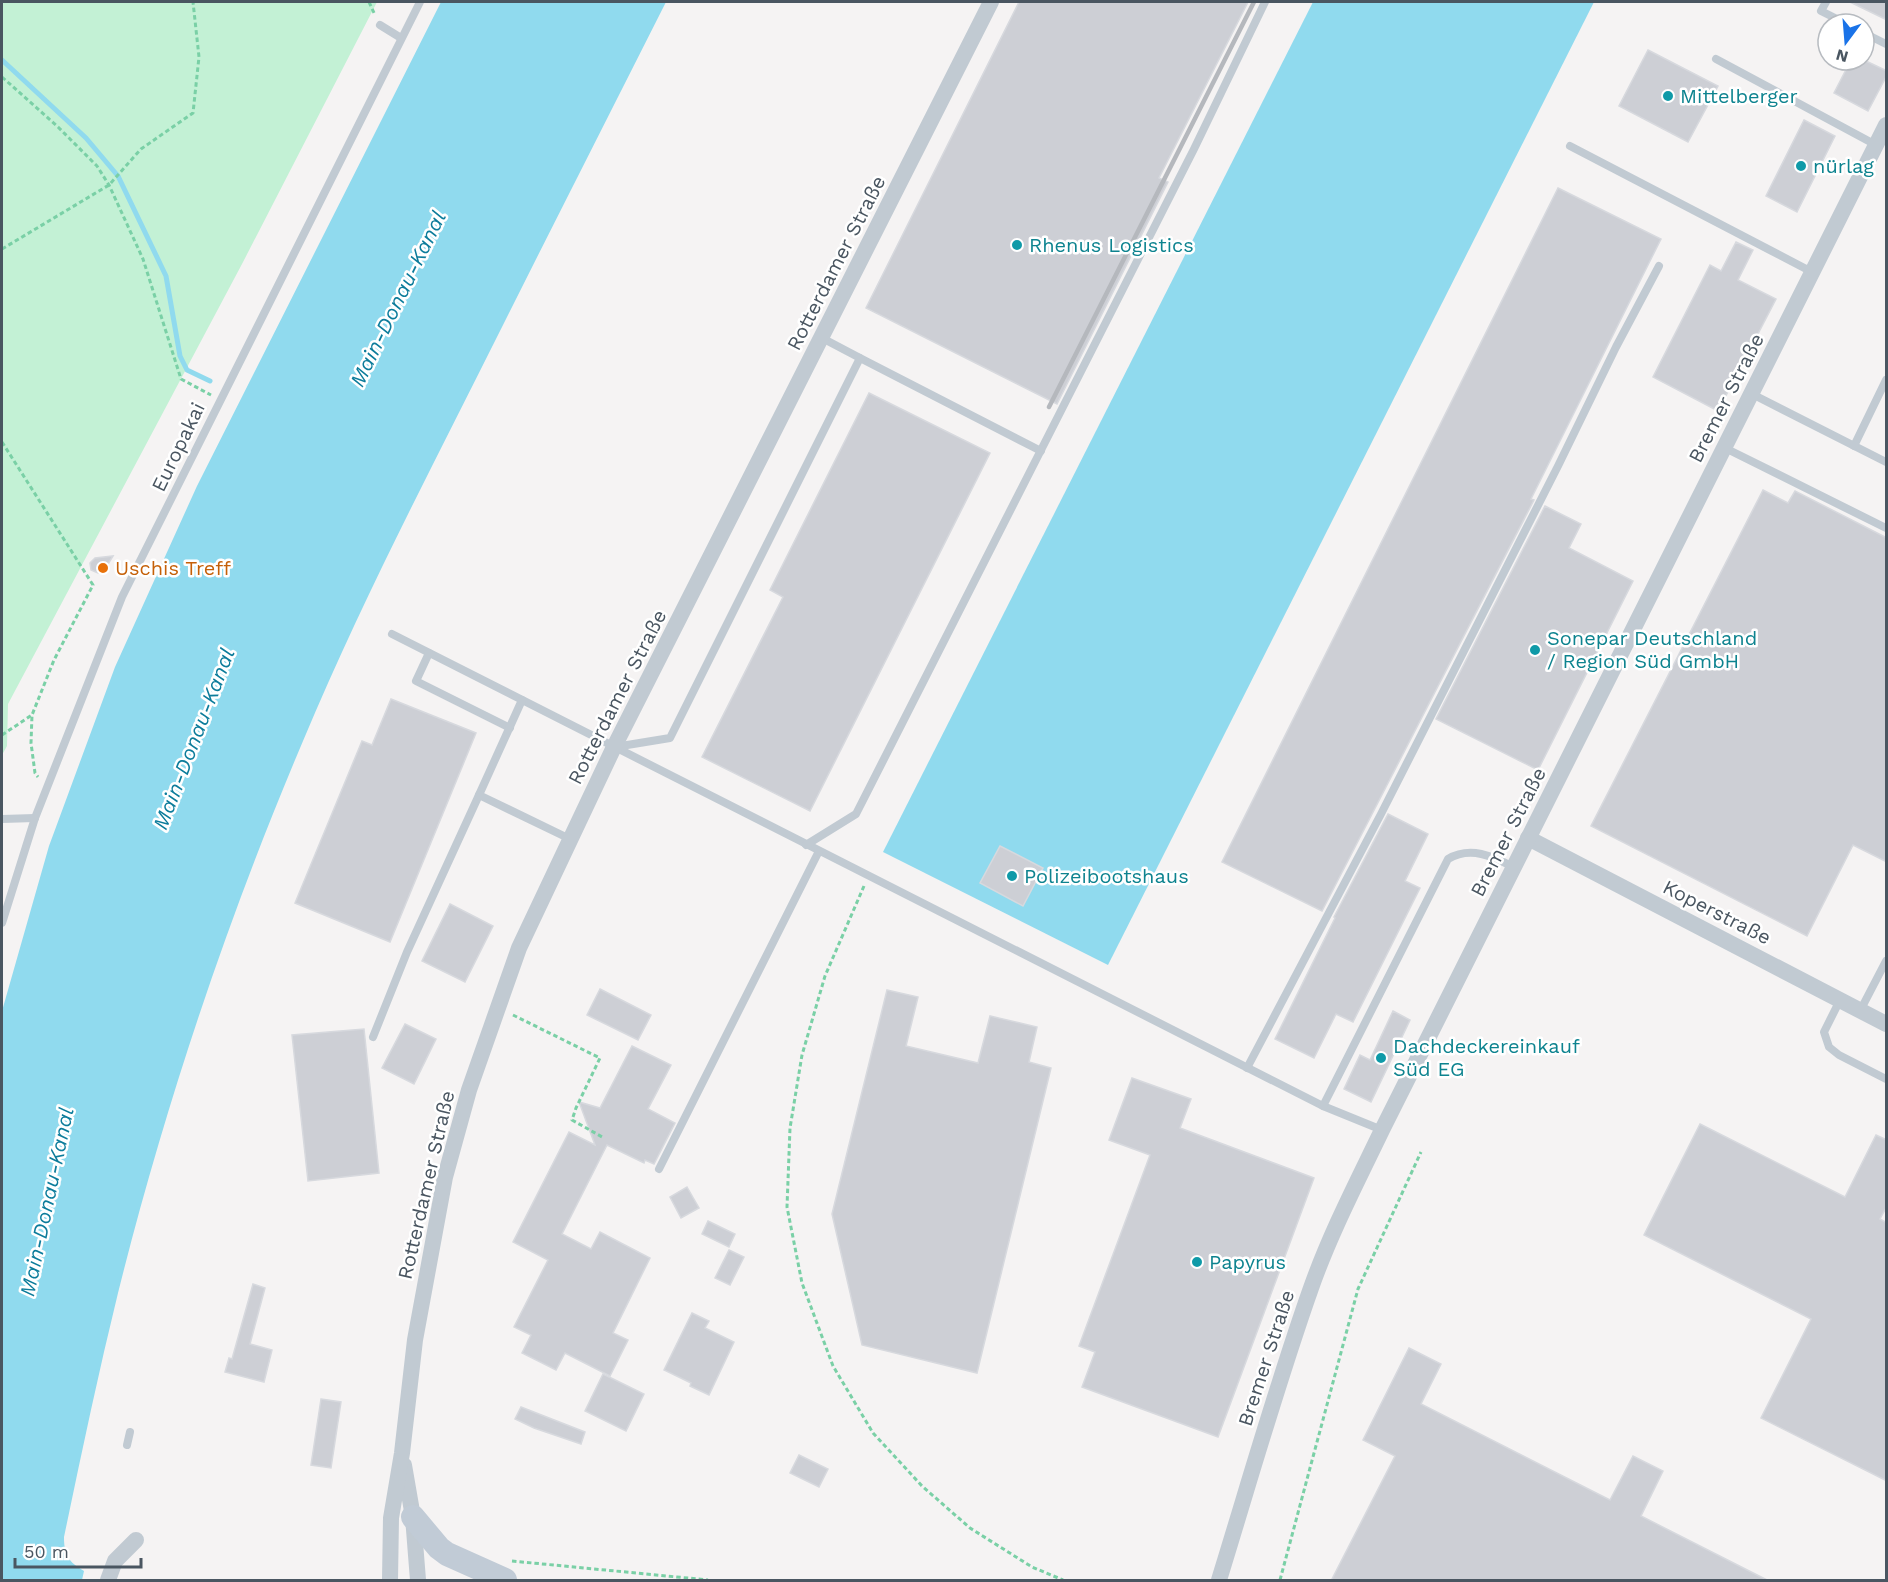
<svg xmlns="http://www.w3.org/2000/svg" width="1888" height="1582" font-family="'Work Sans',sans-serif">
	<rect width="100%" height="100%" fill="#f5f3f3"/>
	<polygon fill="#c3f1d5" points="2,2 377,2 242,264 8,704 7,746 2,755"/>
	<g fill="#90daee">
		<path d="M441,2H666C611,111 556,219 501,329C433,465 362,600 303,741C227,920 165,1105 118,1293C98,1374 81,1456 64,1537C64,1556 69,1562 84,1571L82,1580H2V1011L49,846L115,667L197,486Z"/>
		<polygon points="1313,2 1594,2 1108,965 883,852"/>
	</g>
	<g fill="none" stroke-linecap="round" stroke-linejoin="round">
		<polyline stroke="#90daee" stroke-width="5" points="2,60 86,138 118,176 166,276 180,356 187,370 210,381"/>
	</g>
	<g fill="#cdcfd5" stroke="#d7d9de" stroke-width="1.5">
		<polygon points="1019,2 1248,2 1159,178 1168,182 1057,404 866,308"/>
		<polygon points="1850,2 1887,2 1887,20"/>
		<polygon points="1648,50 1718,86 1688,142 1619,106"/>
		<polygon points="1851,60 1864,60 1887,71 1887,75 1868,111 1834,93"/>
		<polygon points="1804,120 1835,136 1797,212 1766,196"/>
		<polygon points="1558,188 1661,239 1531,499 1534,500 1322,911 1222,862"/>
		<polygon points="1736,242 1753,250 1738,280 1776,299 1718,411 1653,377 1710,265 1721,271"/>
		<polygon points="869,393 990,453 810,811 702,757 783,597 770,590"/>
		<polygon points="1763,490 1788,503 1795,491 1887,538 1887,862 1853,845 1807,936 1591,826"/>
		<polygon points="1545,506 1581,524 1569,548 1633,581 1538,770 1436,719"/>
		<polygon points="113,556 103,572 98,573 91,570 90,563 95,558"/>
		<polygon points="391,699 476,733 390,942 295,903 362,741 372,745"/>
		<polygon points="1388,814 1428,834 1405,881 1420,888 1353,1022 1336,1014 1314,1058 1275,1039 1335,918 1334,917"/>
		<polygon points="1000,846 1043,868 1023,906 980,883"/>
		<polygon points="450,904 493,926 465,982 422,961"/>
		<polygon points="600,989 651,1015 638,1040 587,1015"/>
		<polygon points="887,990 918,997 906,1046 978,1063 990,1016 1037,1027 1029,1062 1051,1068 977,1373 862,1345 832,1214"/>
		<polygon points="1393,1011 1410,1020 1371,1102 1344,1089 1360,1055 1370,1060"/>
		<polygon points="405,1024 436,1039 414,1084 382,1068"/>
		<polygon points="364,1029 379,1173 308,1181 292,1035"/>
		<polygon points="632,1046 671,1065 648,1109 675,1123 654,1164 645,1160 644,1163 607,1145 562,1234 591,1249 600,1232 650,1258 613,1333 628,1340 610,1376 565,1353 556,1370 522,1353 531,1335 514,1327 548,1260 513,1242 569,1132 595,1145 579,1102 600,1108"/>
		<polygon points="1132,1078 1191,1099 1180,1128 1314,1178 1218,1437 1082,1387 1095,1352 1079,1346 1150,1155 1109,1140"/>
		<polygon points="1700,1124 1845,1197 1876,1135 1887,1140 1887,1206 1880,1219 1887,1223 1887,1481 1761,1418 1811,1319 1644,1235"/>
		<polygon points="687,1187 699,1208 681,1218 670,1197"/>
		<polygon points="708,1221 735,1234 729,1247 702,1234"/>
		<polygon points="729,1250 744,1257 730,1285 715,1278"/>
		<polygon points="253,1284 265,1288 250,1344 272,1350 264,1382 225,1372 229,1358 232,1359"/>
		<polygon points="692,1313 709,1321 705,1328 734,1342 709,1395 690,1386 691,1383 664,1370"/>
		<polygon points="1409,1348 1441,1364 1421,1404 1610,1500 1633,1456 1663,1471 1641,1516 1769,1581 1331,1581 1395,1456 1363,1440"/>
		<polygon points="603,1374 644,1394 626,1431 585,1411"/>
		<polygon points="321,1399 341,1402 331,1468 311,1465"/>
		<polygon points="521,1407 585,1432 581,1444 534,1428 515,1419"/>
		<polygon points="799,1455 828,1469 819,1487 790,1473"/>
	</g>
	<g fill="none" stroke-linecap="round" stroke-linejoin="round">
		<g stroke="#7ad0a6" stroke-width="3" stroke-dasharray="4.5 3" stroke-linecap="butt">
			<polyline points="369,2 375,15"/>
			<polyline points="2,77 58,127 97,166 109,185 143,259 181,379 211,395"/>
			<polyline points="2,249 109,185 141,149 193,113 199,57 193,2"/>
			<polyline points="2,442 93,585 54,660 32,715 31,743 35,773 38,777"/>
			<polyline points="2,735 32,715"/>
			<polyline points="864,886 825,976 802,1055 790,1128 787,1207 802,1283 833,1366 873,1433 922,1486 970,1528 1032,1567 1063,1580"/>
			<polyline points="513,1015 600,1058 576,1108 572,1120 604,1138"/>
			<polyline points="512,1561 708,1580"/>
			<polyline points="1280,1580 1358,1289 1421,1152"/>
		</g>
		<g stroke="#c1cad2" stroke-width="8">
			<polyline points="1826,2 1821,11 1847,24"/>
			<polyline points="380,25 401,38"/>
			<polyline points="1864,33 1886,44"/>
			<polyline points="1716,59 1876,145"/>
			<polyline points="1570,146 1812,272"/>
			<polyline points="860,358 1041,451"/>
			<polyline points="1752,394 1886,462"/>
			<polyline points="1854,446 1886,380"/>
			<polyline points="1725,448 1886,528"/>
			<polyline points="392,634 1323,1106 1382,1130"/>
			<polyline points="429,653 416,681 510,728"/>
			<polyline points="615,747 670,738 860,358 822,338"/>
			<polyline points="479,795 522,700"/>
			<polyline points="2,819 35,818"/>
			<polyline points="806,845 856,814 1194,149 1265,2"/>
			<polyline points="2,923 35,818 122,597 420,2"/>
			<polyline points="1840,1000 1824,1032 1829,1047 1839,1055 1886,1079"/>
			<polyline points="1860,1011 1886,961"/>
			<polyline points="373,1037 407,952 479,795 570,839"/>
			<polyline points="1247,1068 1381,814 1558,466 1616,347 1659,266"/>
			<path d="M1323,1106L1448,859C1470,846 1493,856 1513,867"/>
			<polyline points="659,1169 819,851"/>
			<polyline points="127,1445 130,1432"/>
		</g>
		<g stroke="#c1cad2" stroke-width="16">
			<polyline points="1528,838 1886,1024"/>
			<polyline points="404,1465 413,1517 418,1580"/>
			<polyline points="108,1580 115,1561 136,1540"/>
			<polyline points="390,1580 391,1518 402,1453 415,1340 445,1177 469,1090 519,948 614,747 991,2"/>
			<path d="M1219,1580C1249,1483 1277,1384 1311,1288C1330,1234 1357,1182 1382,1130L1886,125"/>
		</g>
		<polyline stroke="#c1cbd6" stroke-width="24" points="413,1517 439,1548 447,1554 505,1580"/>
		<polyline stroke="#b5b8bd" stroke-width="4.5" points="1049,407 1254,2"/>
	</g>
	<g fill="#0f9aa8" stroke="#fff" stroke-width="2">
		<circle cx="1668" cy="96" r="6"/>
		<circle cx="1801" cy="166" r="6"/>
		<circle cx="1017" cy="245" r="6"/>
		<circle cx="1535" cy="650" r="6"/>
		<circle cx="1012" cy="876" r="6"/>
		<circle cx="1381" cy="1058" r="6"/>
		<circle cx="1197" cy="1262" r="6"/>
	</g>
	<circle fill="#e8710a" stroke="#fff" stroke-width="2" cx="103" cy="568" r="6"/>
	<g text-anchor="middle" stroke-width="5" stroke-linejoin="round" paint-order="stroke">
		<g font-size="20" fill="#0d838f" stroke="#fff" text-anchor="start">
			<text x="1680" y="103">Mittelberger</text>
			<text x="1813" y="173">nürlag</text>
			<text x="1029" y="252">Rhenus Logistics</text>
			<text x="1547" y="645">Sonepar Deutschland<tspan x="1547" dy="23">/ Region Süd GmbH</tspan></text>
			<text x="1024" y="883">Polizeibootshaus</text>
			<text x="1393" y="1053">Dachdeckereinkauf<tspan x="1393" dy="23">Süd EG</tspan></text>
			<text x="1209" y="1269">Papyrus</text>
		</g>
		<g font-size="20" fill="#4a5661" stroke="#fff">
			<text transform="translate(836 263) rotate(-63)" y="7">Rotterdamer Straße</text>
			<text transform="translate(1726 398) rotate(-63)" y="7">Bremer Straße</text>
			<text transform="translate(178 447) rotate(-64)" y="7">Europakai</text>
			<text transform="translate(617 697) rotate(-63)" y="7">Rotterdamer Straße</text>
			<text transform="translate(1508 832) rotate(-63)" y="7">Bremer Straße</text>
			<text transform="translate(1717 912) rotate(27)" y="7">Koperstraße</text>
			<text transform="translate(426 1185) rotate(-77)" y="7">Rotterdamer Straße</text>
			<text transform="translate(1266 1358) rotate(-72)" y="7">Bremer Straße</text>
		</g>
		<g font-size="20" fill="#c56008" stroke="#fff" text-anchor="start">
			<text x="115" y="575">Uschis Treff</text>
		</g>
		<g font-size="21" font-style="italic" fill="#0c7c9b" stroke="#fff">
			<text transform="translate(398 299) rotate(-64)" y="7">Main-Donau-Kanal</text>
			<text transform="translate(194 739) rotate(-69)" y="7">Main-Donau-Kanal</text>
			<text transform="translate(47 1202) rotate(-78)" y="7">Main-Donau-Kanal</text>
		</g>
	</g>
	<rect width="1888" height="1582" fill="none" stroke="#4a5661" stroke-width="6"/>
	<g transform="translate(1846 42) rotate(196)"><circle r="28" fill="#ffffff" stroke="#b7bbc0" stroke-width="1.5"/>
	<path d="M0-4.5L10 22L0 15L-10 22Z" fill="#1a73e8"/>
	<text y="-9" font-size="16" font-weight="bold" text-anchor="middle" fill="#4a5661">N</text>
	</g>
	<path d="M15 1558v9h126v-9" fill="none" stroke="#4a5661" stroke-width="3"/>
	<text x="24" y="1558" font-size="18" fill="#4a5661" stroke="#ffffff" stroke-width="4.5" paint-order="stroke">50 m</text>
</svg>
